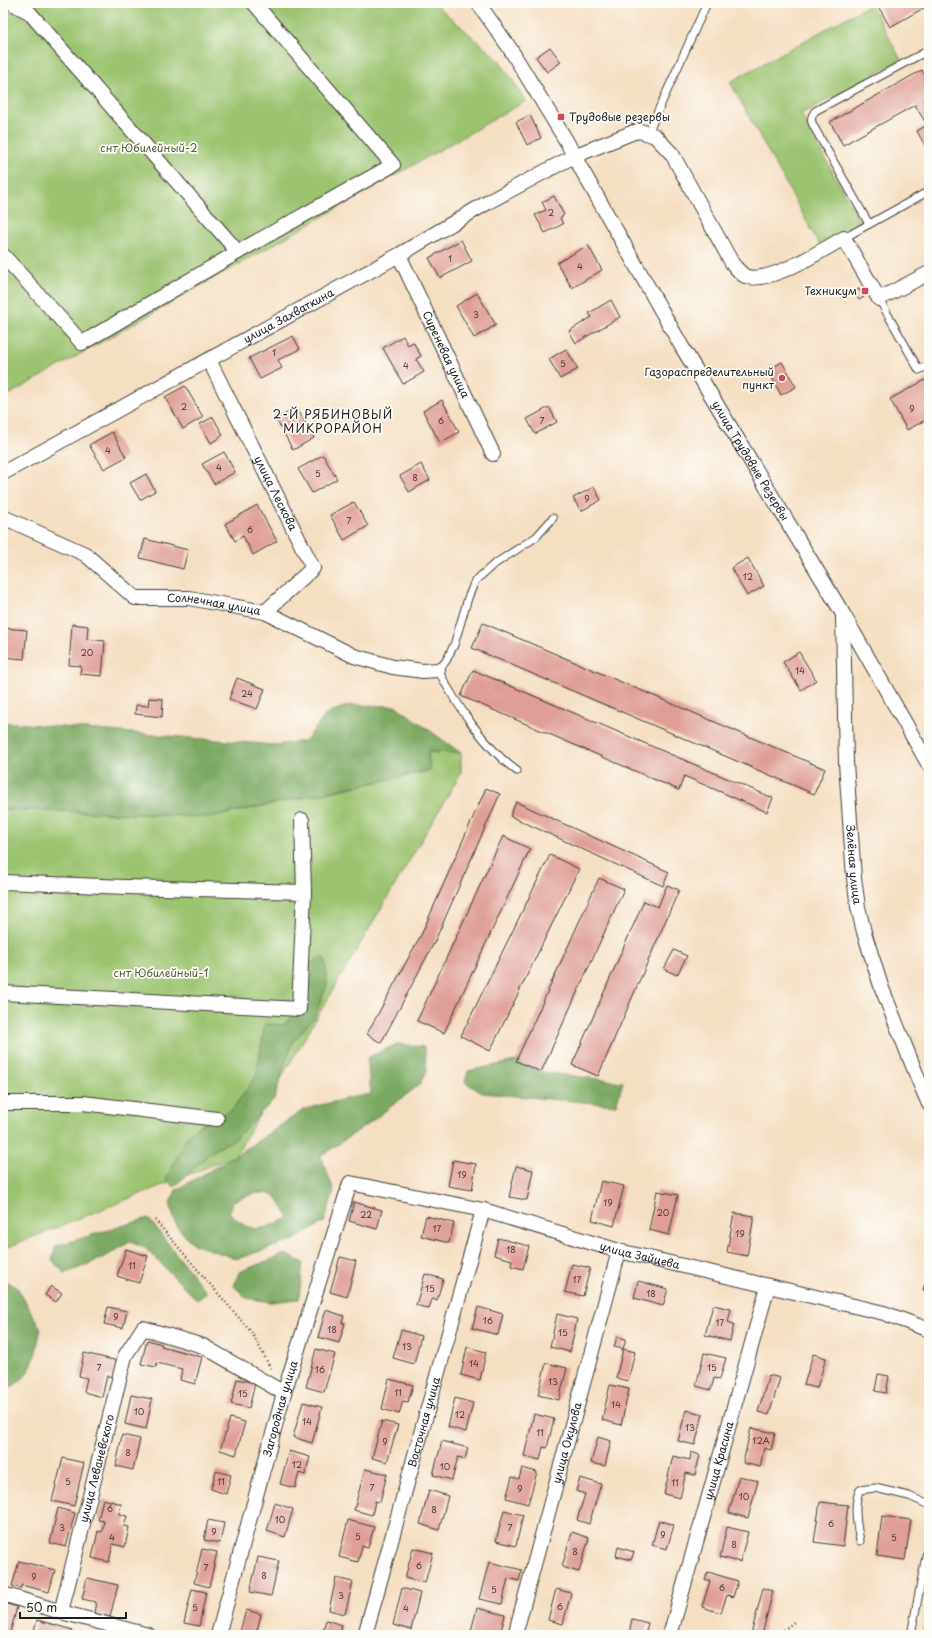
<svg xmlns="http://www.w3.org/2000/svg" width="932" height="1638" font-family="'Playpen Sans',sans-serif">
	<rect width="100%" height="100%" fill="#fdfcf7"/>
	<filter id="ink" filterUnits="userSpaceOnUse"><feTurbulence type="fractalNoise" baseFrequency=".025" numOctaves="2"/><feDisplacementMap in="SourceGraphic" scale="8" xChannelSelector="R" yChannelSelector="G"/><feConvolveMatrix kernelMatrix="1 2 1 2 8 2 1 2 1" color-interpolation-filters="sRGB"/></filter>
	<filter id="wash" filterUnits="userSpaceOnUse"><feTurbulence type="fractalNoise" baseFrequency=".012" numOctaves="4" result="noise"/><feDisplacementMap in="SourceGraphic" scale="16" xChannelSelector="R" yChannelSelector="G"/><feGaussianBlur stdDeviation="0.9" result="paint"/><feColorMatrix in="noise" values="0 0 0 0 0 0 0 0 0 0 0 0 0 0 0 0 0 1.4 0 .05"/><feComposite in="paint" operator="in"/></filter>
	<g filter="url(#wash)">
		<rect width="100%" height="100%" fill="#f5dfc3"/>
		<g fill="#9bc36f" stroke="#5c7046">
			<polygon points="3,3 434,3 499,60 526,101 3,398"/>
			<polygon points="871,4 901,60 801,114 860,222 819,244 730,82"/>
			<polygon points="428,752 461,753 461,773 235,1156 3,1249 3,809 211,817 430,771"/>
		</g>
		<g fill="#7ca962" stroke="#4c623f" fill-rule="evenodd">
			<polygon points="350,705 396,706 461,753 428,752 430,770 211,817 3,809 3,722 275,745 305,741 327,713"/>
			<polygon points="321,956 325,959 327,985 314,1018 293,1041 283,1069 274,1100 235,1139 211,1152 174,1187 166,1179 188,1135 200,1125 232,1110 256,1076 265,1024 283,1025 292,1017 306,989 307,966"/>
			<path d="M397,1044L424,1047L427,1070L419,1085L368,1124L321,1156L334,1191L324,1222L294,1240L237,1259L193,1244L176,1226L170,1203L176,1190L235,1156L305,1109L349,1098L371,1094L367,1058ZM255,1193L274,1194L289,1218C261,1230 253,1236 229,1212L233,1201Z"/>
			<polygon points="516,1061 541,1072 623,1082 616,1105 482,1093 465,1082 468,1071"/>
			<polygon points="148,1218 207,1293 197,1300 145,1248 130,1242 105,1257 65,1274 52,1260 56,1246"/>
			<polygon points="285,1254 303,1263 299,1299 271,1302 246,1298 234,1286 239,1272"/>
			<path d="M3,1280L17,1287L41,1329C35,1352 35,1375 11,1387L3,1381Z"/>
		</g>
		<g id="blocks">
			<g fill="#df9f97">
				<polygon points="883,3 929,3 929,5 890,27 878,6"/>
				<polygon points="550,47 561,62 547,72 536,57"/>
				<polygon points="922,70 929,83 929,97 924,100 929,109 929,153 917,131 927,125 915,105 843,145 830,122"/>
				<polygon points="530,115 541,138 527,145 516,122"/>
				<polygon points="554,196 564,215 560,218 563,224 545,233 535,215 546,210 542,202"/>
				<polygon points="461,240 472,261 440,278 429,258"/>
				<polygon points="588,245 602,270 572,288 557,263"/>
				<polygon points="859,289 864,297 859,300 854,292"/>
				<polygon points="477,293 496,325 474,338 456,306"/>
				<polygon points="611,300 620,317 576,343 569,331 592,317 589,313"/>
				<polygon points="293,336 300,349 278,360 282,368 260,379 249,358"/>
				<polygon points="403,336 408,345 413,342 421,356 416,359 424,372 403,384 383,348"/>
				<polygon points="566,349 578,369 560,379 549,359"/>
				<polygon points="782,362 796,387 781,395 768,370"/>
				<polygon points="929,378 929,418 907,430 890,399"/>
				<polygon points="185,386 203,417 183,429 165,397"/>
				<polygon points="442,400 459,432 440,443 423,411"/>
				<polygon points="549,407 557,422 535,434 527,419"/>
				<polygon points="297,408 314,438 293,450 276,419"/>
				<polygon points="213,417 223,435 211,443 200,424"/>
				<polygon points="112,432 126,457 104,469 89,445"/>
				<polygon points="224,452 235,472 214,484 202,464"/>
				<polygon points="323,455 337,479 312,493 298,469"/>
				<polygon points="421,464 430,480 409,492 400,476"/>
				<polygon points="146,474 155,491 140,500 130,483"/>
				<polygon points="594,487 601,500 581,511 573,498"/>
				<polygon points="354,502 368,526 344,540 330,515"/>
				<polygon points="257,505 277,541 253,555 243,536 235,541 225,524"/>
				<polygon points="145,539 188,550 183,569 140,558"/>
				<polygon points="748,558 764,586 747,596 731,568"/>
				<polygon points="483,623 825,769 814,794 472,648"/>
				<polygon points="72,624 88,626 87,639 105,641 102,676 80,674 81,666 69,665"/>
				<polygon points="4,628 27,630 24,659 3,657"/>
				<polygon points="799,652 816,680 801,690 783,662"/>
				<polygon points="473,670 773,798 767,812 684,776 679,790 461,696"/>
				<polygon points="237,678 265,689 257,709 229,699"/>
				<polygon points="149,698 163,699 162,717 135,714 136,705 148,706"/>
				<polygon points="486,788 500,794 434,943 381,1043 367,1034 422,933"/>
				<polygon points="516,802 669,872 663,886 510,816"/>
				<polygon points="503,836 530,849 444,1033 417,1021"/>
				<polygon points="550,855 579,869 490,1051 461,1036"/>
				<polygon points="599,878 624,889 541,1072 516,1061"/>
				<polygon points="667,885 679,890 598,1076 572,1065 644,901 658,907"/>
				<polygon points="674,950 687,956 677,975 664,969"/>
				<polygon points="453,1160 476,1164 472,1190 448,1186"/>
				<polygon points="516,1166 533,1170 527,1200 509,1197"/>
				<polygon points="601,1181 624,1186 614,1226 592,1220"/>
				<polygon points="657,1191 678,1195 669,1235 649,1230"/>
				<polygon points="354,1202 382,1210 377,1229 349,1221"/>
				<polygon points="734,1213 754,1216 747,1256 727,1252"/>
				<polygon points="426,1216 454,1223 449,1243 421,1236"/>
				<polygon points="498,1238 529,1246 523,1269 511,1266 512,1260 494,1255"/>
				<polygon points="126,1249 148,1256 139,1283 117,1276"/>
				<polygon points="340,1257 356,1261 347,1297 330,1292"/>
				<polygon points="572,1264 590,1268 583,1296 565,1292"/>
				<polygon points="929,1273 929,1292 923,1290"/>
				<polygon points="425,1274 443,1279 437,1300 432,1299 429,1309 416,1305"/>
				<polygon points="638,1281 668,1289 663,1306 634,1298"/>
				<polygon points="51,1286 62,1293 56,1302 45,1295"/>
				<polygon points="713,1305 731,1309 728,1322 734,1324 730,1341 705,1335"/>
				<polygon points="108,1307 127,1311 123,1328 104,1324"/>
				<polygon points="478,1307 503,1314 498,1335 472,1328"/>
				<polygon points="326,1310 344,1316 342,1323 345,1323 339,1343 318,1337"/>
				<polygon points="557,1314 577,1319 570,1352 550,1347"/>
				<polygon points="401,1330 421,1336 414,1364 393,1358"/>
				<polygon points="617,1337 626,1339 623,1349 614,1347"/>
				<polygon points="147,1340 162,1344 161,1346 202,1357 195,1384 180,1380 182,1369 157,1363 156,1367 141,1364"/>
				<polygon points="467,1347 486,1352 480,1380 461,1375"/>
				<polygon points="316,1349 335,1354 324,1392 306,1387"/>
				<polygon points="623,1349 635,1352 628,1381 616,1378"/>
				<polygon points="84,1353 118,1361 114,1377 107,1376 102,1397 84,1392 87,1378 79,1376"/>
				<polygon points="704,1353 726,1358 720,1379 714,1378 711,1390 696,1386"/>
				<polygon points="813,1354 826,1358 817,1388 804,1385"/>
				<polygon points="546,1363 567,1368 559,1400 538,1395"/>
				<polygon points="878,1374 889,1376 886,1393 875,1391"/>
				<polygon points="769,1375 780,1378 769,1415 758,1412"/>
				<polygon points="237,1379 255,1383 249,1408 231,1404"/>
				<polygon points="389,1379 413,1385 408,1402 403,1401 399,1414 382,1409"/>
				<polygon points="610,1385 629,1389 621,1425 602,1420"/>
				<polygon points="131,1395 152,1399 146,1429 125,1424"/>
				<polygon points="455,1398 473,1403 466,1432 448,1427"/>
				<polygon points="303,1402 322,1407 312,1443 293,1437"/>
				<polygon points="686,1410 703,1414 695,1445 678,1441"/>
				<polygon points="534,1414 554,1419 547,1448 543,1447 540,1460 524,1456"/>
				<polygon points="230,1418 245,1422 236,1455 220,1450"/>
				<polygon points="382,1421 398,1425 387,1462 372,1458"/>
				<polygon points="751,1428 775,1433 771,1450 764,1448 760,1467 743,1463"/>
				<polygon points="122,1435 140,1439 133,1470 116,1466"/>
				<polygon points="598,1437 611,1441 605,1466 591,1463"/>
				<polygon points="442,1441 468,1448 465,1459 458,1457 452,1480 433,1475"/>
				<polygon points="289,1451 310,1457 305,1475 299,1473 295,1488 280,1484"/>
				<polygon points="691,1452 700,1455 695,1475 686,1473 680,1498 664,1494 673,1456 690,1460"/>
				<polygon points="63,1458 84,1463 74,1506 52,1501"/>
				<polygon points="522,1468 537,1472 528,1504 506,1498 512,1477 519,1479"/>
				<polygon points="365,1469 387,1474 380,1502 375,1501 372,1515 354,1510"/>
				<polygon points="216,1471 231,1475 226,1494 211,1489"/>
				<polygon points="739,1476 758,1481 748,1518 729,1513"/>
				<polygon points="580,1478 601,1484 589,1524 577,1520 585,1494 576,1491"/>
				<polygon points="429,1490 448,1496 439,1530 420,1524"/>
				<polygon points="103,1499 121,1504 119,1514 127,1516 124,1526 129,1527 125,1547 113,1544 109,1562 92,1558 98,1531 102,1532 104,1521 98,1520"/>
				<polygon points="820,1502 848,1505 843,1546 814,1542"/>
				<polygon points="275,1503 293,1509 285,1537 267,1531"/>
				<polygon points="58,1508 75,1513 66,1547 50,1543"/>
				<polygon points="504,1510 523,1515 516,1546 496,1541"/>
				<polygon points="882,1516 911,1520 905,1560 877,1556"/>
				<polygon points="208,1520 224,1523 220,1543 204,1540"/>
				<polygon points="348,1520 374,1527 368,1548 362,1546 358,1562 339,1557"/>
				<polygon points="659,1520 674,1525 667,1549 652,1545"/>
				<polygon points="727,1527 748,1532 740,1562 720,1557"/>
				<polygon points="572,1532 589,1538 579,1572 562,1567"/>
				<polygon points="618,1547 634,1552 631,1560 616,1556"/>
				<polygon points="413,1548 433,1553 425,1583 405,1578"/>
				<polygon points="202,1549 217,1552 209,1587 194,1583"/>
				<polygon points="258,1557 279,1561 271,1596 250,1592"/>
				<polygon points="19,1561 55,1570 49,1592 21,1585 21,1588 12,1586"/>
				<polygon points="489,1562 522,1570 519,1581 508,1578 502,1604 479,1599"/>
				<polygon points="708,1572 738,1581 733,1597 727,1595 721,1613 702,1607 710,1581 705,1579"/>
				<polygon points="87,1578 118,1585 110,1617 94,1613 96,1602 82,1599"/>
				<polygon points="336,1578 353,1582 345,1614 329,1610"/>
				<polygon points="402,1588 420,1593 411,1630 393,1625"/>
				<polygon points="763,1588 773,1591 762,1635 751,1635"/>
				<polygon points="192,1589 206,1592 199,1626 184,1623"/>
				<polygon points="556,1589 571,1593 563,1624 548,1620"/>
				<polygon points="3,1603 17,1607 10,1633 3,1631"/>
				<polygon points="477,1608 505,1615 500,1635 470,1635"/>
				<polygon points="246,1610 261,1614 256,1635 239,1635"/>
				<polygon points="928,1610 929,1635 925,1635"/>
				<polygon points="632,1619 648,1623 645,1635 629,1635"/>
				<polygon points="37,1620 73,1630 71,1635 33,1634"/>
				<polygon points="326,1620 342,1625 340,1635 322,1635"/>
			</g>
		</g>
	</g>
	<g filter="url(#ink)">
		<use href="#blocks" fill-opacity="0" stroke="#3d3935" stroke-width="1"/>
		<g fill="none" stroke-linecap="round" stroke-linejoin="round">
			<g stroke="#3d3935" stroke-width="9">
				<g id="service">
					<polyline points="648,133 707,3"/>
					<path d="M869,224L814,127C810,120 811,117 815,111L929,50"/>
					<polyline points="844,238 929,191"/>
					<polyline points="879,299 919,370 929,365"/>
					<path d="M517,771C486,749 456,704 438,670L446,661L454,645L468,598L475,581L493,565L536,537L553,518"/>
					<path d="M860,1541C857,1527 853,1502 860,1490L875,1488L909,1496L929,1505"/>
					<polyline points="911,1635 929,1540"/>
				</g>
			</g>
			<g stroke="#3d3935" stroke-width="16">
				<g id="minor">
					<polyline points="12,3 29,12 238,252"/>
					<path id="s1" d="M478,3L509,47L567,142L574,156L682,347L843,614L929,765"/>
					<polyline points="3,255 82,343 238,252 393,165 254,3"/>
					<path id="s2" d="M399,255L493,454"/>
					<path id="s3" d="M209,360L313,568L265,612"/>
					<path id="s4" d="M3,473L399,255L490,201L574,156L634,132L640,131L655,136L672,154L732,263C736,268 740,273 745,276C767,286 824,249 844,238L879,299L929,273"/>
					<path id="s5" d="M3,517L85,554L135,598H189L265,612L354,656L393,667L423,671L438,670"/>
					<path id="s6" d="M843,616L846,763L854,878L858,907L864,932L881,986L921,1086L929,1104"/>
					<polyline points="302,820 304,892"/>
					<polyline points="3,882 126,887 304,892 299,1009 3,993"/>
					<polyline points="3,1103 83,1103 217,1119"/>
					<polyline points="3,1594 61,1612 148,1635"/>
					<path id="s7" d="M61,1612L125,1356L143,1328L203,1346L284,1393"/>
					<path id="s8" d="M218,1635L284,1393L350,1183L483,1210L619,1251L884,1313L929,1330"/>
					<path id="s9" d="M365,1635L483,1210"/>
					<path id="s10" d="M515,1635L619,1251"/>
					<path id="s11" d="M670,1635L768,1286"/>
				</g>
			</g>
			<g stroke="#3d3935" stroke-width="2.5" stroke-dasharray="1 3" stroke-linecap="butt">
				<polyline points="155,1220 252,1333 271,1369"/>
				<polyline points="777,1635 794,1622"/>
			</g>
			<use href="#service" stroke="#fff" stroke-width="7"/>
			<use href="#minor" stroke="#fff" stroke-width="14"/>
		</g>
	</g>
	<g fill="#d1495b" stroke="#fdfcf7" stroke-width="1.5">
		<rect x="557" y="113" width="8" height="8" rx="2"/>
		<rect x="861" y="287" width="8" height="8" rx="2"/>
		<circle cx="782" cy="378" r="4"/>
	</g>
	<g text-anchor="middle" stroke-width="3.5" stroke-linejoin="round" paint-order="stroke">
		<g font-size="9" fill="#4d3d3b">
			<text x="551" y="216">2</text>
			<text x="450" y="262">1</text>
			<text x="580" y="270">4</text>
			<text x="476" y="318">3</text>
			<text x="274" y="356">1</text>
			<text x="563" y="367">5</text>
			<text x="406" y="369">4</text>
			<text x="184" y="410">2</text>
			<text x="912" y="412">9</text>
			<text x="441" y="424">6</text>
			<text x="542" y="424">7</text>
			<text x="108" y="454">4</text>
			<text x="219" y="471">4</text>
			<text x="318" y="477">5</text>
			<text x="415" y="481">8</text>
			<text x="587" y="502">9</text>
			<text x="349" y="524">7</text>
			<text x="250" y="533">6</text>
			<text x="748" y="580">12</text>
			<text x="87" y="656">20</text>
			<text x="800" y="674">14</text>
			<text x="247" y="697">24</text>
			<text x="462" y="1178">19</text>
			<text x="608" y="1206">19</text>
			<text x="663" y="1216">20</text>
			<text x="366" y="1218">22</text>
			<text x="437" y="1232">17</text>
			<text x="740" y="1237">19</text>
			<text x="511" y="1253">18</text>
			<text x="132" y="1269">11</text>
			<text x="577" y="1283">17</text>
			<text x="430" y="1292">15</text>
			<text x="651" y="1297">18</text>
			<text x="116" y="1320">9</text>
			<text x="488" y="1324">16</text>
			<text x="720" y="1326">17</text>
			<text x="332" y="1333">18</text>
			<text x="563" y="1336">15</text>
			<text x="407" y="1350">13</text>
			<text x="474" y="1367">14</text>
			<text x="99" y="1371">7</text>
			<text x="712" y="1371">15</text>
			<text x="320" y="1373">16</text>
			<text x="553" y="1385">13</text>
			<text x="398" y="1396">11</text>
			<text x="243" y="1397">15</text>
			<text x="616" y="1408">14</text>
			<text x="139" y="1415">10</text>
			<text x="460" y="1418">12</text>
			<text x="307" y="1425">14</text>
			<text x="690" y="1431">13</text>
			<text x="540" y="1436">11</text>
			<text x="761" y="1444">12А</text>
			<text x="385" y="1445">9</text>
			<text x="128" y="1456">8</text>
			<text x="297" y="1468">12</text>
			<text x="445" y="1470">10</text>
			<text x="68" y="1485">5</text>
			<text x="221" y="1485">11</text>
			<text x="675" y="1486">11</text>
			<text x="372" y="1491">7</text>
			<text x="520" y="1492">9</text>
			<text x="744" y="1500">10</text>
			<text x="110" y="1512">6</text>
			<text x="434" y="1513">8</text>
			<text x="280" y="1523">10</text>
			<text x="831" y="1527">6</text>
			<text x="62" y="1531">3</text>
			<text x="510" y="1531">7</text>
			<text x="214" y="1535">9</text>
			<text x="663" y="1538">9</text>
			<text x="358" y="1540">5</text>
			<text x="112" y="1541">4</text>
			<text x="894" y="1541">5</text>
			<text x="734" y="1548">8</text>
			<text x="575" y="1555">8</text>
			<text x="419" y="1569">6</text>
			<text x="206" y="1571">7</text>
			<text x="264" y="1579">8</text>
			<text x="34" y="1580">9</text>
			<text x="722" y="1591">6</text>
			<text x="494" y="1593">5</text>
			<text x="341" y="1599">3</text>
			<text x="560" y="1610">6</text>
			<text x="195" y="1611">5</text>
			<text x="406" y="1612">4</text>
		</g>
		<g font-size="11" fill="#1c1c1c" stroke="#fdfcf7" text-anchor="end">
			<text x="569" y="121" text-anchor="start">Трудовые резервы</text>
			<text x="857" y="295">Техникум</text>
			<text x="774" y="376">Газораспределительный<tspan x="774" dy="13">пункт</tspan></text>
		</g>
		<g font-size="11" fill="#4f5f3d" stroke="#fdfcf7">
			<text x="149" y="152">снт Юбилейный-2</text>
			<text x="161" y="977">снт Юбилейный-1</text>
		</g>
		<g font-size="11" fill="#1c1c1c" stroke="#fdfcf7">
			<text dy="4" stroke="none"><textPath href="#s4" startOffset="326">улица Захваткина</textPath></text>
			<text dy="4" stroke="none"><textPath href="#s2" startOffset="110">Сиреневая улица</textPath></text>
			<text dy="4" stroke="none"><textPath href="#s1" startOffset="533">улица Трудовые Резервы</textPath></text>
			<text dy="4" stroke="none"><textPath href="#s3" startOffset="149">улица Лескова</textPath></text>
			<text dy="4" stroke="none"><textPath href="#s5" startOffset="236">Солнечная улица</textPath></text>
			<text dy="4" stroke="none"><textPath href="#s6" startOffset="249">Зелёная улица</textPath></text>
			<text dy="4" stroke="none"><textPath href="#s8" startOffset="770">улица Зайцева</textPath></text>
			<text dy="4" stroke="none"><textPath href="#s8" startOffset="235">Загородная улица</textPath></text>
			<text dy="4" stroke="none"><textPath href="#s9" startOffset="221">Восточная улица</textPath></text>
			<text dy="4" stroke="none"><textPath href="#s10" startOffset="199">улица Окулова</textPath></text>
			<text dy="4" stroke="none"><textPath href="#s11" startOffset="181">улица Красина</textPath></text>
			<text dy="4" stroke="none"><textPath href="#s7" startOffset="148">улица Леваневского</textPath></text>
		</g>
		<g font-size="12" letter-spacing="1" fill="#1c1c1c" stroke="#fdfcf7">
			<text x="333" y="419">2-Й РЯБИНОВЫЙ<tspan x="333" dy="14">МИКРОРАЙОН</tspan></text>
		</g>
	</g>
	<rect width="932" height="1638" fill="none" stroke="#fdfcf7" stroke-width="16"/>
	<path d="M20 1612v6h106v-6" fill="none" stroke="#1c1c1c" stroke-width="2"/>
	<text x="26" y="1612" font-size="12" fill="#1c1c1c" stroke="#fdfcf7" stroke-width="3" paint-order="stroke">50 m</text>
</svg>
